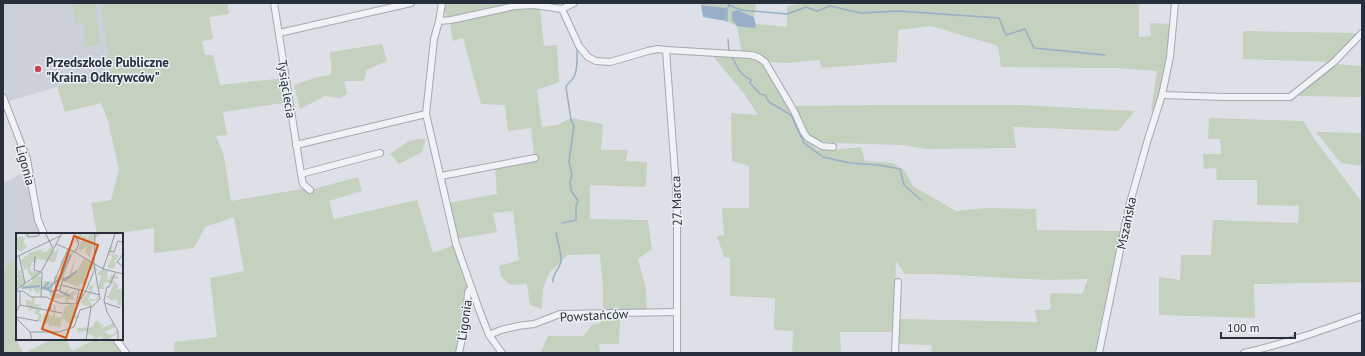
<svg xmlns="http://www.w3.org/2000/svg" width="1365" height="356" font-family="'PT Sans',sans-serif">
	<rect width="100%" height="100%" fill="#dde1e7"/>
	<g fill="#cbd0d9">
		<polygon points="3,3 101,3 110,72 9,101 3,84"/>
		<polygon points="27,171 35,220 41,234 17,234 17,259 3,265 3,183"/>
	</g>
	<g fill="#c3d1be">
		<polygon points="73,3 95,3 100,45 85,47 83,22 75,23"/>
		<polygon points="101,3 228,3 229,14 209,17 213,39 202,41 205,55 213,55 220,85 285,78 289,102 223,112 227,135 216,136 224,156 231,201 308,188 310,190 358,177 362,191 329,201 334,219 417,200 433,253 456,244 471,288 459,353 175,353 174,342 217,337 210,278 244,271 234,217 205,227 194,248 154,253 154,228 113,234 97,234 91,203 111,200 119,170 108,121 101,103 65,112 57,87 110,72"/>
		<polygon points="444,3 519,3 489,10 488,8 448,18 444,12"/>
		<path d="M701,3H756L754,17L737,10L733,12L732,15L756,26V24L787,27V6L804,3H1139V37L1151,36L1150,23L1171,24C1168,54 1162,83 1154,111H1151L1157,71L1117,68L1001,67L998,46L931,26L898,30L897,62L822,68L819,60L789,63L768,62L757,54L742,52L737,26L726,21V8L701,5Z"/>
		<polygon points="519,8 540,9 544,46 557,45 559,82 537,90 542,127 557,125 571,118 603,124 601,150 628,150 626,161 647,162 646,187 590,185 590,219 648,220 652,249 638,259 646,289 647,311 603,311 603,287 600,254 568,255 549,273 543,289 542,309 530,305 527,284 510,285 501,277 499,266 519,260 513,211 493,213 497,232 456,239 448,203 497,194 495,168 535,161 531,128 508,131 505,105 481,104 463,38 453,41 450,24"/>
		<polygon points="1243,31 1356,33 1356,37 1331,62 1243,59"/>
		<path d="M382,44L387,61L366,70V76L363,81H344L347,94L339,98L325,96L300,109L294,85L317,77L330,75C334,65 329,62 330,52Z"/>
		<polygon points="713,56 753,59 761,63 790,109 807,142 818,150 832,150 861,147 865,161 893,163 904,170 913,186 956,211 987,208 1036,209 1037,230 1120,231 1095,353 932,353 931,345 897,344 898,329 900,319 1037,322 1035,310 1050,310 1051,305 1050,303 1050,293 1082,294 1088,279 1048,280 936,274 905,274 896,261 894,330 890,332 840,332 841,353 792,353 793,331 774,330 775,298 730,296 730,258 724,257 717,236 724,235 722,208 749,208 749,166 732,161 731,113 758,115 745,95"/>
		<polygon points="1334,64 1362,66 1362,97 1296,96"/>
		<polygon points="879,105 1019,105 1135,111 1118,131 1013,127 1016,148 926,149 903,145 834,143 819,141 809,134 795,106"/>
		<polygon points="1209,118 1303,121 1315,140 1362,202 1362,282 1254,284 1255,318 1159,315 1159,277 1180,280 1181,255 1211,255 1213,220 1298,223 1299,206 1257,205 1257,180 1217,180 1216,168 1204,169 1203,154 1221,154 1220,139 1208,139"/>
		<polygon points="1316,132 1362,133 1362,166 1341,163"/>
		<polygon points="417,139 426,139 422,152 399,164 390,154 407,142"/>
		<polygon points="17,259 17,334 15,336 23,353 3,353 3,267 8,262"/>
		<polygon points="603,317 620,317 619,344 599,344 600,353 542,353 541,352 548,336 583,336 592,325 600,323"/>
		<polygon points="53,339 66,339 72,351 96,339 113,339 122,353 28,353 28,351"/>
	</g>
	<g fill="#98afc7">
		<polygon points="701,5 726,8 726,21 703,17"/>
		<polygon points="737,10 754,17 756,26 754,28 737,26 732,20 732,12"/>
	</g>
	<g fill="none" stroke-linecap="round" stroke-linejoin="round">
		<g stroke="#98afc7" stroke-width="1.5">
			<polyline points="727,3 729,5 741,10 787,14 806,7 817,11 830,6 861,13 898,11 999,18 1006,35 1025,29 1034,48 1105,55"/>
			<polyline points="727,21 727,9 729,6"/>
			<polyline points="728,39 729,52"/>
			<path d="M731,56C738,66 738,74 751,80L750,83L760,94L765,95L769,102L791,115L804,143L823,157L850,163L878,165L900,169L904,185L921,200"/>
			<path d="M562,223L576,220V207L578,201L571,190L570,182L572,175L569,161L574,126L571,120L566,87C568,82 572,81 574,77C578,69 577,59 577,50"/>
			<path d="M553,282C552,275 559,269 561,262C562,256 557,238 556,233"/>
		</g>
		<g stroke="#a3a8b1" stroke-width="8">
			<g id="minor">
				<polyline points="274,3 301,174 303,184 310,190"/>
				<polyline points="442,3 439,21 434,39 426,114 456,244 480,312 489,335 502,353"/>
				<polyline points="562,9 579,46 588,57 596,61 610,62 648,51 658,49 666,50 677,201 677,353"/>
				<polyline points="439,21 451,20 515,6 534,5 562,9 574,3"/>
				<polyline points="279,33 411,3"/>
				<polyline points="666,50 751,55 758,57 765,62 794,111 804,133 808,138 822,146 833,147"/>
				<polyline points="1162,95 1225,97 1290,97 1334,62 1362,33"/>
				<polyline points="3,97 27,159 38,220 44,234"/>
				<polyline points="296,145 426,114"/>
				<polyline points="301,174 380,153"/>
				<polyline points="441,176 535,158"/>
				<polyline points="489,335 501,330 518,326 534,324 560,314 677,312"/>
				<polyline points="116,339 126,353"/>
				<polyline points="459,353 466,319 468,292 471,288"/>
				<polyline points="895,353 898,282"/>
				<polyline points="1099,353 1129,206 1148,139 1162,95 1170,57 1175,3"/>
				<path d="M1244,353C1284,344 1323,330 1362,316"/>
			</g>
		</g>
		<use href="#minor" stroke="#f0f2f5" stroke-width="6"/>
	</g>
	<circle fill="#cb4358" stroke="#ecf0f5" stroke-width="1.5" cx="38" cy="69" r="4"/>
	<g text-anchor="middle" stroke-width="3" stroke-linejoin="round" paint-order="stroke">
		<g font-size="13" font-weight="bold" fill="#272f3d" stroke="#ecf0f5" text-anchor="start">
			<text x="46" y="67">Przedszkole Publiczne<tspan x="46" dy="15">"Kraina Odkrywców"</tspan></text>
		</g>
		<g font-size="13" fill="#272f3d" stroke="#ecf0f5">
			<text transform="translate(287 89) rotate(81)" y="5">Tysiąclecia</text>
			<text transform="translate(26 165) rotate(75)" y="5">Ligonia</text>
			<text transform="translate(676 201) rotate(-92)" y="5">27 Marca</text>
			<text transform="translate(1126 223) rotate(-78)" y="5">Mszańska</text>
			<text transform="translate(594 315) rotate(-3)" y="5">Powstańców</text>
			<text transform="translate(464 320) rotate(-82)" y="5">Ligonia</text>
		</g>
	</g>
	<g transform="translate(16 233)">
		<rect width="107" height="107" fill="#dde1e7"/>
		<path d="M9,0L16,1L11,2L7,9L11,14L4,19L0,15V5L5,3L9,5ZM63,0L68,3L72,0L69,9L74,0H86L78,6L74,25L69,19L71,13L65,18L62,17L67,4H64L63,10L61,7L57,12ZM36,13L38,19L43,15L39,29L21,26V30L13,28L16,29L14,38L24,39L22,41L25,45L26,52L28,48L38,49V43H43L44,47L45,29L51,18L55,19V17L58,19L49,33L48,46L52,45L60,22L56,41L62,36L68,25L78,31L82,38L74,36L69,43V51H64L63,54L45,47L40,51L38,50L37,56L39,60L47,62L52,56V61L58,58L63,64L66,59L69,60L66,64H68L74,58L72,55L75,52L78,53L72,66H80L82,62L83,67L74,68L76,73L67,72L66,70L62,71L68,66L62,68L61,62L57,61L59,67L52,66L53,71H50L49,64L39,66H36V63L34,65L33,57L25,56L22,61L16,55L14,61L13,55L0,54V48L3,46L0,44L2,40L0,29L3,38H6L8,34L4,28L8,25L7,22L11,24L13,20L29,15L25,18L30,19ZM10,35L17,48L9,53L7,42H3ZM95,13H97L94,21L102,22L101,26L96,28L100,29L98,36L91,34L94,29L90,28H95L96,23L92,22ZM86,36L92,38L91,46L93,47L95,42L102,43V46H96L102,52L101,56H107L105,73L102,72L100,66L97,68L89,63H92L98,51L89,49L87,53L90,56H82L85,43L81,41ZM16,64H19L18,71L26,72L21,74L26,75L23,80L26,82L25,89L21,88L23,82L18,81L20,75L12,78L13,74L10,73V66L16,68ZM38,71L40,75L39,84L45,85L49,73L56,71L61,74L59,82L63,83L62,86L58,85L56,93L46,85L44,95L36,92L33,94V90L26,91L28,80L37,83ZM80,87L85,92L88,91L86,95L97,90L99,94L90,98L88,96L91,101L97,102L101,97L102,100L91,107H86V103L76,107L79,104L74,101L71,102V98L62,99L61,95L76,94Z" fill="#c3d1be" fill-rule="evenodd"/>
		<path fill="none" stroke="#98afc7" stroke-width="2" d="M48,48L61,38M33,49L27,55L38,59M39,49L44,46L55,22M6,55L24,53M27,55H33L38,50M43,58L54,63"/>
		<path fill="none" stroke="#949aa3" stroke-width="1" d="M11,0L12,4L22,3L25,0M29,0L37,15M58,0L63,11L59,19M40,11L57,18L87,36L107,41M93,18L98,19L102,8L106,9M107,21L101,29L107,34M3,23L9,50M19,23L18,37L25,39M0,24L44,3M78,31L79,0M87,36L99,1M99,40L93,54H91L88,67L91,79L102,98V107M45,52L47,46L55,43M0,57L25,39L46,0M0,58H7L15,64H30L43,70L61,71L69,60L78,38M39,58L44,57L45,52L84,62M25,64L26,39M37,67L40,51L38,49L52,16M89,70L104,75M60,71L63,57M4,72L46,80M64,77L77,73L84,66L78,31M34,78L36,66M0,79L4,72V58M0,84L22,88M0,85L14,99L16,107M14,99H43L58,94L64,77M70,107L75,74"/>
		<path fill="#d55511" fill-opacity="0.15" stroke="#d55511" stroke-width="2" d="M58,3L82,12L50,105L26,96Z"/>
		<rect width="107" height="107" fill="none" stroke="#272f3d" stroke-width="2"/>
	</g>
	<rect width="1365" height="356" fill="none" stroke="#272f3d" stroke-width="8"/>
	<path d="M1221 332v6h74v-6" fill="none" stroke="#272f3d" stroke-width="2"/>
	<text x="1227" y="332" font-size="12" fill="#272f3d" stroke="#ecf0f5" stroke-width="3" paint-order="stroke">100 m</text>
</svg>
